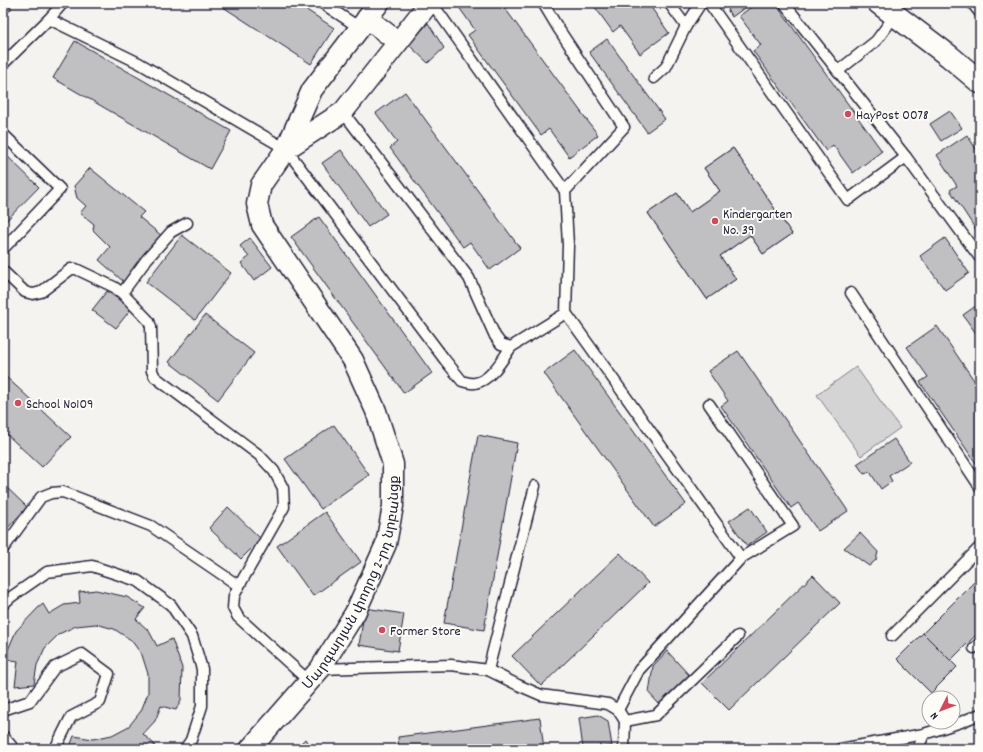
<svg xmlns="http://www.w3.org/2000/svg" width="983" height="752" font-family="Dekko,'Noto Sans Armenian',sans-serif">
	<rect width="100%" height="100%" fill="#f4f3ef"/>
	<filter id="ink" filterUnits="userSpaceOnUse"><feTurbulence type="fractalNoise" baseFrequency=".025" numOctaves="2"/><feDisplacementMap in="SourceGraphic" scale="8" xChannelSelector="R" yChannelSelector="G"/><feConvolveMatrix kernelMatrix="1 2 1 2 8 2 1 2 1" color-interpolation-filters="sRGB"/></filter>
	<g filter="url(#ink)">
		<polygon fill="#d5d4d5" stroke="#7c7b88" points="856,367 900,428 861,456 817,395"/>
		<g fill="#c0bfc2" stroke="#22223b" fill-rule="evenodd">
			<polygon points="3,3 7,3 12,8 3,17"/>
			<polygon points="217,3 296,3 334,28 311,64"/>
			<polygon points="456,3 501,3 598,135 569,157 549,129 541,135 468,35 475,30"/>
			<polygon points="592,3 648,3 669,33 640,54 620,26 613,32"/>
			<polygon points="731,3 751,3 732,17 728,11"/>
			<polygon points="757,3 775,3 882,151 853,173 833,145 826,151 753,51 761,45 739,16"/>
			<polygon points="428,23 444,48 428,63 409,45"/>
			<polygon points="607,39 665,119 647,132 589,52"/>
			<polygon points="75,41 231,131 210,169 53,78"/>
			<polygon points="405,92 520,248 490,270 470,242 463,247 390,148 397,142 376,113"/>
			<polygon points="950,111 962,128 941,141 930,124"/>
			<polygon points="967,135 980,155 980,236 950,190 957,186 937,155"/>
			<path d="M733,148L792,234L763,254L750,235L720,256L736,279L707,299L648,213L677,193L690,212L720,191L704,168ZM726,201L743,225L713,246L696,221Z"/>
			<polygon points="733,148 792,234 763,254 750,235 720,256 736,279 707,299 648,213 677,193 690,212 720,191 704,168"/>
			<polygon points="341,150 387,214 368,227 322,163"/>
			<polygon points="3,152 39,187 3,224"/>
			<polygon points="90,168 144,212 139,217 162,236 124,282 99,260 110,247 93,230 94,224 80,213 86,206 77,198 74,186"/>
			<polygon points="319,217 432,373 404,393 291,237"/>
			<polygon points="182,235 231,273 195,320 146,282"/>
			<polygon points="250,238 272,267 254,281 241,263 249,257 240,246"/>
			<polygon points="945,238 969,273 945,290 920,256"/>
			<polygon points="107,291 131,309 116,328 92,310"/>
			<polygon points="980,303 980,339 963,315"/>
			<polygon points="205,315 254,353 218,400 169,362"/>
			<polygon points="937,326 980,389 980,469 920,382 928,377 907,347"/>
			<polygon points="575,350 686,504 654,527 544,373"/>
			<polygon points="738,351 848,511 818,531 798,503 791,508 721,406 728,401 708,371"/>
			<polygon points="3,374 71,437 42,467 3,431"/>
			<polygon points="334,425 369,475 321,509 285,459"/>
			<polygon points="478,435 517,443 484,630 444,623"/>
			<polygon points="894,439 910,462 889,476 892,481 881,489 870,472 864,474 857,464"/>
			<polygon points="3,484 27,507 3,533"/>
			<polygon points="228,507 261,539 241,559 209,528"/>
			<polygon points="750,507 767,532 747,546 729,521"/>
			<polygon points="325,512 361,562 313,596 277,546"/>
			<polygon points="860,533 878,552 876,560 869,566 844,548"/>
			<polygon points="620,553 648,583 541,686 512,656"/>
			<polygon points="813,575 840,603 729,710 702,683"/>
			<polygon points="980,576 980,631 950,661 923,633"/>
			<polygon points="96,590 127,597 145,608 136,619 149,631 157,646 172,639 182,668 181,700 176,710 161,706 155,721 143,734 155,745 152,749 69,749 74,736 93,739 112,735 129,726 141,711 148,693 148,674 142,655 131,640 114,629 96,624 76,626 59,634 45,648 37,665 34,684 15,686 18,661 4,659 16,631 38,608 43,604 49,614 64,605 80,603 79,592"/>
			<polygon points="365,608 404,614 398,651 359,645"/>
			<polygon points="923,633 957,667 931,693 897,659"/>
			<polygon points="667,651 689,675 659,704 649,693 653,666"/>
			<polygon points="598,715 608,721 612,746 583,749 579,718"/>
			<polygon points="540,718 544,749 399,749 398,737"/>
			<polygon points="305,739 312,749 295,749"/>
		</g>
		<g fill="none" stroke-linecap="round" stroke-linejoin="round">
			<g stroke="#22223b" stroke-width="13">
				<g id="service">
					<polyline points="322,3 360,28"/>
					<polyline points="432,3 565,191"/>
					<polyline points="543,3 558,28 624,127 565,191 568,245 566,313 741,558 793,526 709,404"/>
					<polyline points="709,3 848,200 906,157 980,258"/>
					<polyline points="784,3 906,157"/>
					<polyline points="972,3 980,13"/>
					<path d="M49,19L139,63L286,149L445,360L462,381C466,382 471,384 475,383C490,381 503,359 511,347"/>
					<polyline points="686,26 701,3"/>
					<polyline points="3,64 49,19 63,3"/>
					<polyline points="838,71 876,41 896,14"/>
					<polyline points="654,78 666,67 686,26 669,3"/>
					<polyline points="343,112 469,278 495,336 501,344 511,347 566,313"/>
					<polyline points="3,134 60,189 3,249"/>
					<polyline points="3,271 25,292 33,294 41,292 71,269 76,269 114,287 122,293 149,321 151,327 152,371 155,377 259,455 274,471 283,488 284,507 239,586 234,596 233,608 238,617 310,682"/>
					<polyline points="122,293 147,259 171,232 187,223"/>
					<polyline points="851,293 980,487"/>
					<polyline points="3,549 41,497 51,493 63,492 151,526 239,586"/>
					<polyline points="3,604 11,597 47,572 92,566 138,581 171,605 192,636 202,669 202,706 191,740 185,749"/>
					<polyline points="892,636 980,547"/>
					<polyline points="974,648 980,643"/>
					<polyline points="320,669 451,665 488,670 518,685 541,695 608,704 618,710 625,721 624,749"/>
					<polyline points="488,670 535,486"/>
					<polyline points="3,710 30,701 55,667 82,654 109,674 100,702 71,717 56,747 54,749"/>
					<polyline points="618,710 639,670 741,558"/>
					<polyline points="625,721 656,715 738,636"/>
					<polyline points="3,736 14,749"/>
					<polyline points="840,749 924,734 961,722 980,714"/>
					<polyline points="918,749 924,734"/>
				</g>
			</g>
			<g stroke="#22223b" stroke-width="23">
				<g id="minor">
					<polyline points="367,18 398,42"/>
					<polyline points="286,149 343,112 429,3"/>
					<path id="s1" d="M250,749L320,669L355,613L386,544L393,506V464L376,411L353,360L262,225L257,204L261,185L286,149L312,90L379,3"/>
				</g>
			</g>
			<g stroke="#22223b" stroke-width="25">
				<polyline id="secondary" points="879,3 949,56 980,82"/>
			</g>
			<use href="#service" stroke="#fdfcf7" stroke-width="10"/>
			<use href="#minor" stroke="#fdfcf7" stroke-width="20"/>
			<use href="#secondary" stroke="#fdfcf7" stroke-width="22"/>
		</g>
	</g>
	<g fill="#d1495b" stroke="#fdfcf7" stroke-width="1.5">
		<circle cx="848" cy="114" r="4"/>
		<circle cx="715" cy="221" r="4"/>
		<circle cx="18" cy="403" r="4"/>
		<circle cx="382" cy="630" r="4"/>
	</g>
	<g text-anchor="middle" stroke-width="4" stroke-linejoin="round" paint-order="stroke">
		<g font-size="14" fill="#22223b" stroke="#fdfcf7" text-anchor="start">
			<text x="856" y="119">HayPost 0078</text>
			<text x="723" y="218">Kindergarten<tspan x="723" dy="16">No. 39</tspan></text>
			<text x="26" y="408">School No109</text>
			<text x="390" y="635">Former Store</text>
		</g>
		<g font-size="14" fill="#22223b" stroke="#fdfcf7">
			<text dy="5" stroke="none"><textPath href="#s1" startOffset="200">Մարգարյան փողոց 2-րդ նրբանցք</textPath></text>
		</g>
	</g>
	<rect width="983" height="752" fill="none" stroke="#fdfcf7" stroke-width="16"/>
	<rect x="8" y="8" width="967" height="736" fill="none" stroke="#22223b" stroke-width="1.5" filter="url(#ink)"/>
	<g transform="translate(941 710) rotate(228)"><circle r="19" fill="#fdfcf7" stroke="#a5a5ac"/>
	<path d="M0-3L7 15L0 10L-7 15Z" fill="#d1495b"/>
	<text y="-6" font-size="11" font-weight="bold" text-anchor="middle" fill="#22223b">N</text>
	</g>
</svg>
